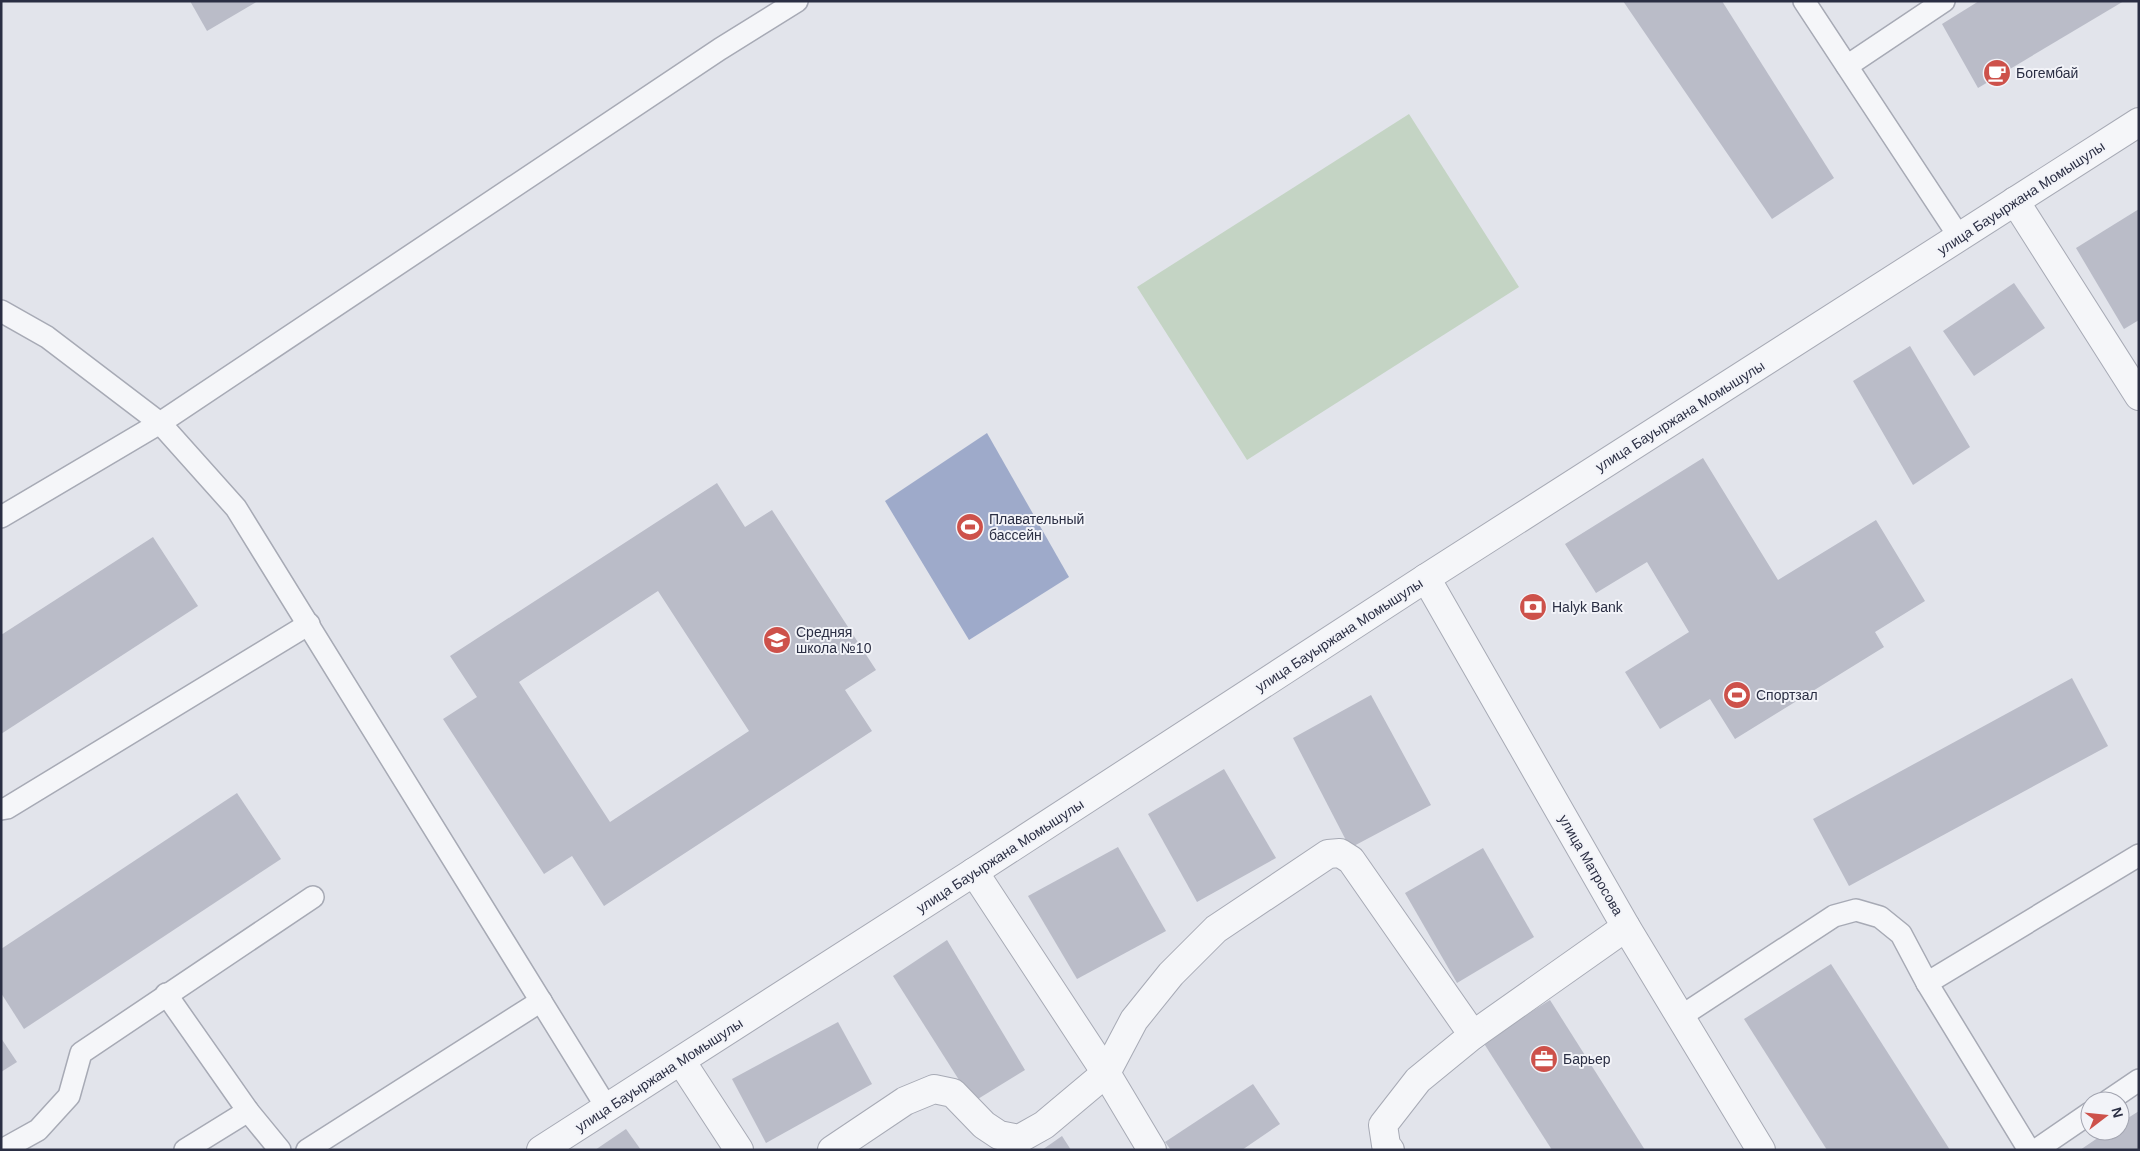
<svg xmlns="http://www.w3.org/2000/svg" width="2140" height="1151" font-family="Helvetica,sans-serif">
	<rect width="100%" height="100%" fill="#e2e4eb"/>
	<polygon fill="#c4d4c4" points="1409,114 1519,287 1247,460 1137,287"/>
	<polygon fill="#9eaaca" points="987,433 1069,577 969,640 885,501"/>
	<g fill="#babcc8" fill-rule="evenodd">
		<polygon points="190,1 258,1 207,31"/>
		<polygon points="1623,1 1722,1 1834,178 1772,219"/>
		<polygon points="1979,1 2124,1 1978,88 1942,24"/>
		<polygon points="2139,209 2139,320 2124,329 2076,248"/>
		<polygon points="2014,283 2045,328 1974,376 1943,331"/>
		<polygon points="1910,346 1970,447 1913,485 1853,381"/>
		<polygon points="1703,458 1778,580 1876,520 1925,601 1875,632 1884,647 1735,739 1710,699 1660,729 1625,672 1689,632 1647,562 1596,593 1565,544"/>
		<path d="M717,483L745,527L772,510L876,670L845,690L872,731L604,906L572,856L544,874L443,719L477,697L450,656ZM658,591L749,731L610,822L519,682Z"/>
		<polygon points="153,537 198,606 1,734 1,635"/>
		<polygon points="2072,678 2108,746 1849,886 1813,819"/>
		<polygon points="1371,695 1431,805 1350,848 1293,738"/>
		<polygon points="1224,769 1276,858 1197,902 1148,814"/>
		<polygon points="237,793 281,859 24,1029 1,993 1,949"/>
		<polygon points="1118,847 1166,931 1077,979 1028,896"/>
		<polygon points="1483,848 1534,937 1457,983 1405,893"/>
		<polygon points="947,940 1025,1070 973,1102 893,976"/>
		<polygon points="1831,964 1950,1150 1827,1150 1744,1019"/>
		<polygon points="1550,1000 1645,1150 1552,1150 1483,1042"/>
		<polygon points="838,1022 872,1084 766,1143 732,1079"/>
		<polygon points="1,1038 17,1062 1,1072"/>
		<polygon points="1253,1084 1280,1124 1242,1150 1171,1150 1165,1142"/>
		<polygon points="2139,1111 2139,1150 2080,1150 2108,1131 2120,1131 2120,1123"/>
		<polygon points="626,1129 641,1150 595,1150"/>
		<polygon points="1062,1136 1071,1150 1042,1150"/>
	</g>
	<g fill="none" stroke-linecap="round" stroke-linejoin="round">
		<g stroke="#a7aab5" stroke-width="24">
			<g id="service">
				<polyline points="1804,1 1960,238"/>
				<polyline points="1847,66 1944,1"/>
				<polyline points="1,311 47,337 160,423 236,508 607,1108"/>
				<polyline points="1,517 160,423 720,49 797,1"/>
				<polyline points="1,809 7,808 309,624"/>
				<polyline points="1927,983 2139,855"/>
				<polyline points="166,994 248,1111 280,1150"/>
				<polyline points="1680,1017 1834,916 1856,910 1880,917 1901,934 1927,983 2029,1150"/>
				<polyline points="2108,1101 2139,1080"/>
				<polyline points="2,1150 38,1130 69,1096 81,1053 313,897"/>
				<polyline points="185,1150 248,1111"/>
				<polyline points="307,1150 541,1001"/>
				<polyline points="2036,1150 2090,1113"/>
			</g>
		</g>
		<g stroke="#a7aab5" stroke-width="30">
			<g id="minor">
				<polyline points="2015,201 2139,396"/>
				<polyline points="1426,578 1626,927 1761,1150"/>
				<polyline points="974,872 1106,1073 1152,1150"/>
				<polyline points="681,1061 739,1150"/>
				<polyline points="541,1150 974,872 1426,578 2139,122"/>
				<polyline points="832,1150 905,1101 934,1089 953,1093 984,1125 999,1135 1019,1139 1044,1125 1106,1073 1134,1020 1171,974 1216,929 1328,854 1340,853 1351,860 1473,1035 1626,927"/>
				<polyline points="1390,1150 1386,1145 1383,1125 1418,1080 1473,1035"/>
			</g>
		</g>
		<use href="#service" stroke="#f5f6f9" stroke-width="21"/>
		<use href="#minor" stroke="#f5f6f9" stroke-width="28"/>
	</g>
	<defs>
		<g id="cafe-disc" transform="scale(1.4375)"><circle r="9.5" fill="#cd514a" stroke="#f2f3f8"/><path d="M-5.5-4.5H6V0H3Q3 3.5 0 3.5H-2.5Q-5.5 3.5-5.5 0ZM3-3.2v2h1.7v-2ZM-6 4.5H4V6H-6Z" fill="#fff"/></g>
		<g id="stadium-disc" transform="scale(1.4375)"><circle r="9.5" fill="#cd514a" stroke="#f2f3f8"/><path d="M0-5a6.5 5 0 1 0 0 10a6.5 5 0 1 0 0-10ZM-3.5-1.8h7v3.6h-7Z" fill="#fff"/></g>
		<g id="bank-disc" transform="scale(1.4375)"><circle r="9.5" fill="#cd514a" stroke="#f2f3f8"/><path d="M-6-4H6V4H-6ZM0-2.3a2.3 2.3 0 1 0 0 4.6a2.3 2.3 0 1 0 0-4.6Z" fill="#fff"/></g>
		<g id="school-disc" transform="scale(1.4375)"><circle r="9.5" fill="#cd514a" stroke="#f2f3f8"/><path d="M0-5L7-2L0 1L-7-2ZM-4 1L0 2.5L4 1V4Q0 6-4 4Z" fill="#fff"/></g>
		<g id="office-disc" transform="scale(1.4375)"><circle r="9.5" fill="#cd514a" stroke="#f2f3f8"/><path d="M-6-3h4V-5.5h4V-3h4V5H-6ZM-1-4.5V-3h2v-1.5ZM-6 0V1H6V0Z" fill="#fff"/></g>
	</defs>
	<g fill-rule="evenodd">
		<use href="#cafe-disc" x="1997" y="73"/>
		<use href="#stadium-disc" x="970" y="527"/>
		<use href="#bank-disc" x="1533" y="607"/>
		<use href="#school-disc" x="777" y="640"/>
		<use href="#stadium-disc" x="1737" y="695"/>
		<use href="#office-disc" x="1544" y="1059"/>
	</g>
	<g text-anchor="middle" stroke-width="4" stroke-linejoin="round" paint-order="stroke">
		<g font-size="14" fill="#2a2e43" stroke="#f2f3f8" text-anchor="start">
			<text x="2016" y="78">Богембай</text>
			<text x="989" y="524">Плавательный<tspan x="989" dy="16">бассейн</tspan></text>
			<text x="1552" y="612">Halyk Bank</text>
			<text x="796" y="637">Средняя<tspan x="796" dy="16">школа №10</tspan></text>
			<text x="1756" y="700">Спортзал</text>
			<text x="1563" y="1064">Барьер</text>
		</g>
		<g font-size="14" fill="#2a2e43" stroke="#f2f3f8">
			<text transform="translate(2021 198) rotate(-33)" y="5">улица Бауыржана Момышулы</text>
			<text transform="translate(1680 416) rotate(-32)" y="5">улица Бауыржана Момышулы</text>
			<text transform="translate(1339 635) rotate(-33)" y="5">улица Бауыржана Момышулы</text>
			<text transform="translate(1000 856) rotate(-33)" y="5">улица Бауыржана Момышулы</text>
			<text transform="translate(1591 865) rotate(60)" y="5">улица Матросова</text>
			<text transform="translate(659 1075) rotate(-33)" y="5">улица Бауыржана Момышулы</text>
		</g>
	</g>
	<rect width="2140" height="1151" fill="none" stroke="#2a2e43" stroke-width="5"/>
	<g transform="translate(2105 1116) rotate(74)"><circle r="24" fill="#f2f3f8" stroke="#a2a4b0"/>
	<path d="M0-4L9 19L0 12L-9 19Z" fill="#cd514a"/>
	<text y="-8" font-size="14" font-weight="bold" text-anchor="middle" fill="#2a2e43">N</text>
	</g>
</svg>
